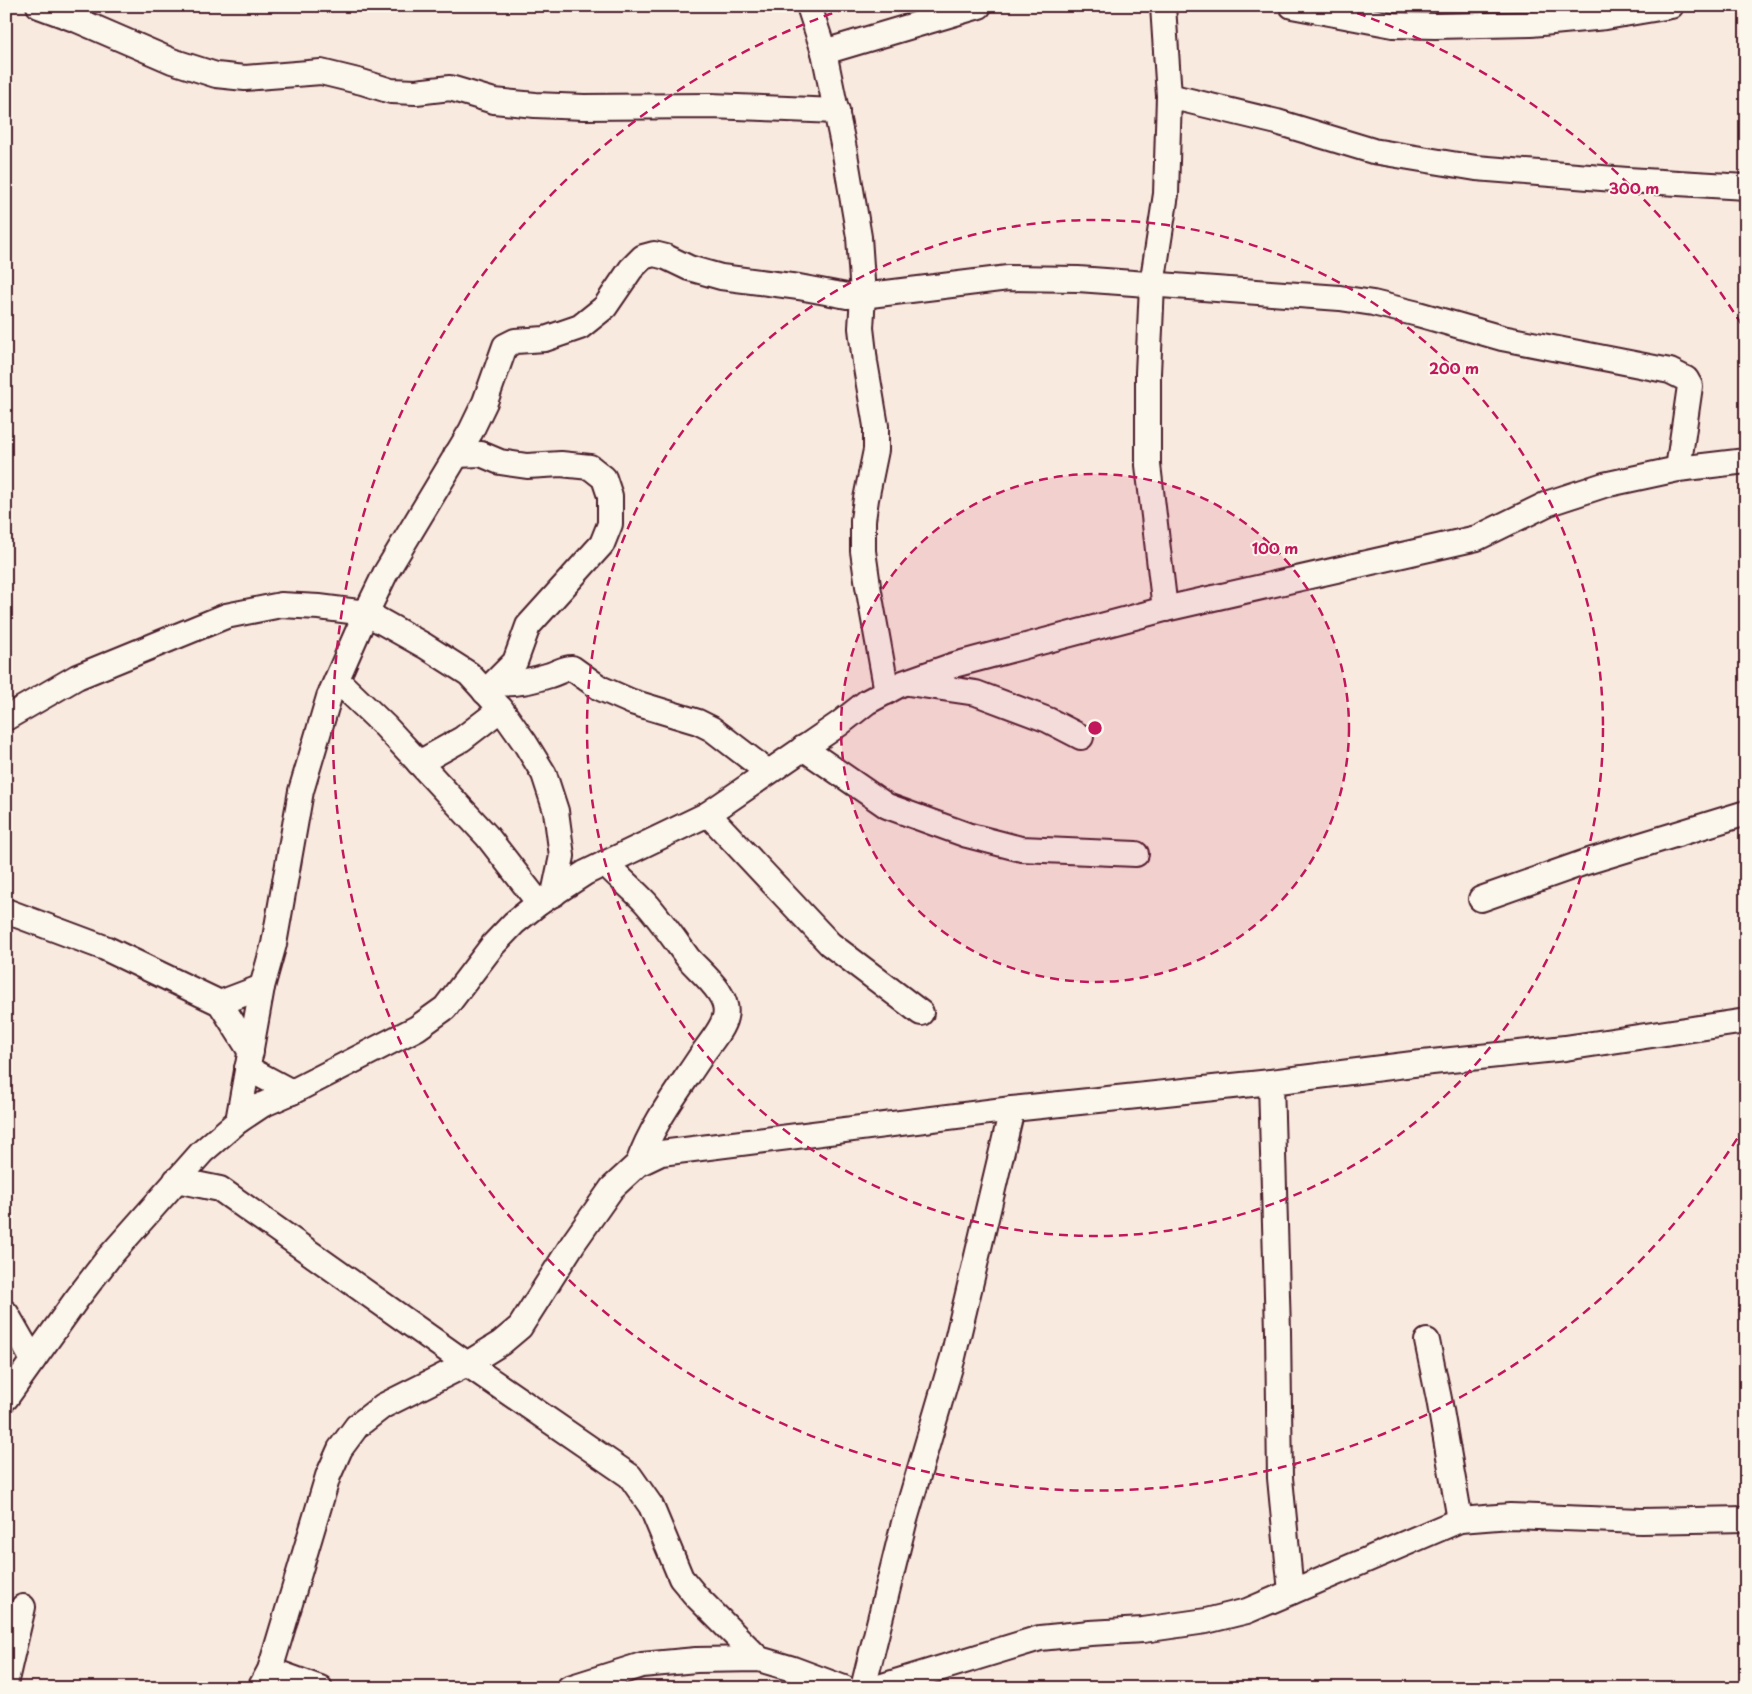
<svg xmlns="http://www.w3.org/2000/svg" width="1752" height="1694" font-family="'Playpen Sans',sans-serif">
	<rect width="100%" height="100%" fill="#f9eadf"/>
	<filter id="ink" filterUnits="userSpaceOnUse"><feTurbulence type="fractalNoise" baseFrequency=".02" numOctaves="2"/><feDisplacementMap in="SourceGraphic" scale="10" xChannelSelector="R" yChannelSelector="G"/><feConvolveMatrix kernelMatrix="1 2 1 2 8 2 1 2 1" color-interpolation-filters="sRGB"/></filter>
	<g filter="url(#ink)">
		<g fill="none" stroke-linecap="round" stroke-linejoin="round">
			<g stroke="#4a1f2b" stroke-width="28">
				<g id="minor">
					<polyline points="39,6 77,20 172,61 216,75 245,78 321,72 362,82 391,91 416,92 450,88 494,101 535,105 584,107 710,106 837,111"/>
					<polyline points="809,6 824,52 845,154 859,237 863,295 861,328 865,362 876,426 876,450 866,499 863,520 863,551 868,586 887,692"/>
					<polyline points="1163,6 1169,96 1166,194 1152,285 1148,373 1148,465 1165,609"/>
					<polyline points="1292,6 1393,25 1435,26 1531,24 1606,17 1671,6"/>
					<polyline points="824,52 979,6"/>
					<polyline points="1169,96 1277,122 1373,151 1476,168 1627,180 1746,187"/>
					<polyline points="456,455 481,454 500,462 527,466 561,464 590,467 604,478 610,496 610,524 602,544 528,626 515,662 485,692"/>
					<polyline points="337,680 385,726 487,836 539,903"/>
					<path d="M495,683C514,685 531,681 550,675C557,673 564,668 572,668L600,688L632,702L698,722L712,729L768,772"/>
					<polyline points="908,683 976,693 1048,720 1081,737"/>
					<polyline points="6,718 77,677 226,616 281,605 319,607 366,613 425,646 469,674 501,709 525,743 544,774 556,811 562,856 554,894"/>
					<polyline points="803,748 887,806 967,835 1021,849 1136,854"/>
					<polyline points="419,763 462,739 501,709"/>
					<polyline points="708,814 830,944 921,1013"/>
					<path d="M605,863C618,877 633,889 646,903C661,920 674,939 688,958C700,972 731,995 725,1017C722,1030 709,1044 701,1056C678,1091 652,1124 638,1164"/>
					<polyline points="1481,899 1586,862 1746,813"/>
					<polyline points="6,911 105,948 220,1003 251,1052"/>
					<polyline points="220,1003 262,987"/>
					<polyline points="247,1068 292,1092"/>
					<polyline points="1271,1082 1278,1331 1280,1478 1291,1592"/>
					<polyline points="238,1121 262,987 274,944 301,791 329,697 366,613 385,574 471,431 485,402 505,346 515,341 545,339 580,327 605,307 631,269 643,257 654,254 666,257 689,268 721,277 799,287 847,296 870,295 1008,278 1078,279 1340,298 1373,303 1418,314 1502,338 1670,371 1686,379 1690,386 1678,469"/>
					<polyline points="176,1180 220,1189 467,1364 630,1476 651,1506 681,1578 696,1596 759,1659"/>
					<polyline points="6,1313 33,1360"/>
					<polyline points="1427,1341 1439,1399 1460,1520"/>
					<polyline points="6,1398 76,1300 109,1257 202,1152 238,1121 262,1105 292,1092 417,1028 445,1008 493,945 514,923 539,903 585,873 708,814 839,724 867,702 903,683 954,665 1165,609 1477,538 1549,503 1604,485 1678,469 1746,461"/>
					<polyline points="270,1670 320,1688"/>
					<polyline points="6,1680 23,1607"/>
					<polyline points="260,1688 270,1670 328,1476 340,1449 357,1426 383,1406 467,1364 501,1343 520,1327 574,1242 612,1188 638,1164 661,1153 1012,1109 1271,1082 1413,1064 1565,1048 1746,1021"/>
					<polyline points="569,1688 642,1665 696,1660 759,1659 793,1669 844,1688"/>
					<polyline points="863,1688 904,1523 953,1357 1012,1109"/>
					<polyline points="876,1688 1040,1638 1090,1633 1143,1630 1206,1621 1247,1611 1460,1520 1510,1516 1641,1521 1746,1519"/>
				</g>
			</g>
			<use href="#minor" stroke="#fbf7ec" stroke-width="24"/>
		</g>
	</g>
	<circle cx="1095" cy="728" r="254" fill="#c2185b" fill-opacity=".12"/>
	<g fill="none" stroke="#c2185b" stroke-width="2.5" stroke-dasharray="9 6">
		<circle cx="1095" cy="728" r="254"/>
		<circle cx="1095" cy="728" r="508"/>
		<path d="M1745 1126A762 762 0 1 1 847 8M1343 8A762 762 0 0 1 1745 330"/>
	</g>
	<circle cx="1095" cy="728" r="8" fill="#c2185b" stroke="#fbf7ec" stroke-width="2.5"/>
	<g font-size="15" text-anchor="middle" font-weight="bold" fill="#c2185b" stroke="#fbf7ec" stroke-width="4" stroke-linejoin="round" paint-order="stroke">
		<text x="1634" y="194">300 m</text>
		<text x="1454" y="374">200 m</text>
		<text x="1275" y="554">100 m</text>
	</g>
	<rect width="1752" height="1694" fill="none" stroke="#fbf7ec" stroke-width="25"/>
	<rect x="12" y="12" width="1727" height="1669" fill="none" stroke="#4a1f2b" stroke-width="2" filter="url(#ink)"/>
</svg>
